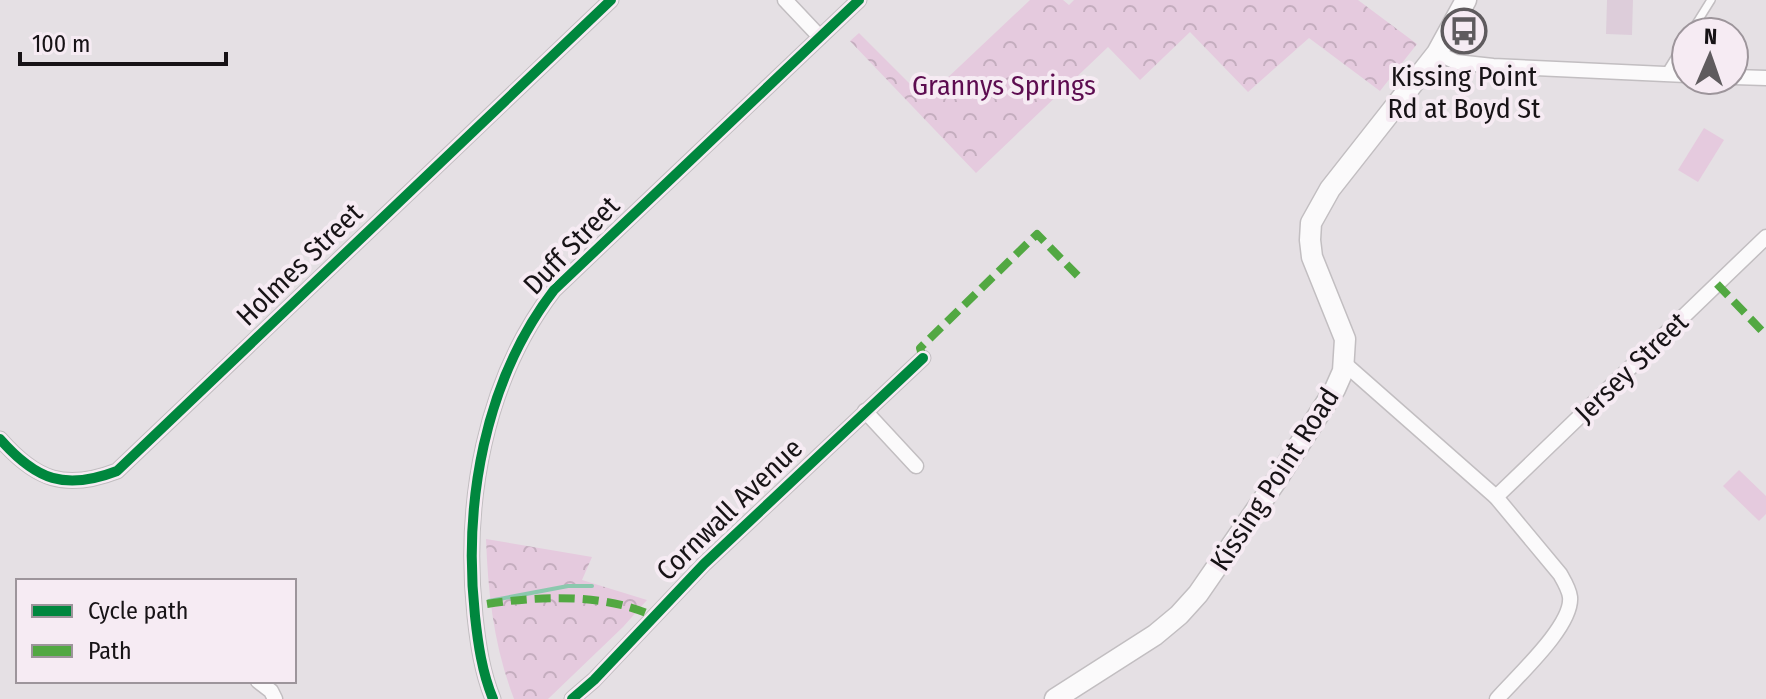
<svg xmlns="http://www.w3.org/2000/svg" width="1766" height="699" font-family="'Fira Sans Condensed',sans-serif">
	<defs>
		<pattern id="forest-crowns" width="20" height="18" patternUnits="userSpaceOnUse" patternTransform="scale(2)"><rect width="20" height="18" fill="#e5cade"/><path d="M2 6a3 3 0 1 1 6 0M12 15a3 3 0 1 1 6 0" fill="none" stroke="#c4adbe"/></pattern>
	</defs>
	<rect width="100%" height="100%" fill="#e5e0e4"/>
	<g fill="#e5cade">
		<polygon points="1704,128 1724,140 1698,182 1678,170"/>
		<polygon points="1739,470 1766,496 1766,514 1759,521 1723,486"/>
	</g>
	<g fill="url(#forest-crowns)">
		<polygon points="1030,0 1063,0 1069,5 1074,0 1358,0 1417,44 1380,91 1309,38 1248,92 1190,32 1140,80 1108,47 976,173 850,41 859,33 925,99"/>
		<path d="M486,539L592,557L582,580L647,600L623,627L548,699H514C494,647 488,594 486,539Z"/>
	</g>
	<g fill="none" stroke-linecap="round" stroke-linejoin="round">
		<polyline stroke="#8bc8ae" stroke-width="4" points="489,601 568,586 592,586"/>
	</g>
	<polygon fill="#ddcdda" points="1607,0 1633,0 1632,35 1606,34"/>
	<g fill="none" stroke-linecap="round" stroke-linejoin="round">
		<g stroke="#c2bec1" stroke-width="10">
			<g id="service">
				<polyline points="1691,32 1711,0"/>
				<polyline points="1665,74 1686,40"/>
			</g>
		</g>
		<g stroke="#c2bec1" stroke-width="17">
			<g id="minor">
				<polyline points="785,0 820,37"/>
				<polyline points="1437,53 1456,62 1493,66 1686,75"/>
				<polyline points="1734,77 1766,78"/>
				<path d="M1345,364L1496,497L1560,574C1564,581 1569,589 1570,597C1573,626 1516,677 1497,699"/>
				<polyline points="865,411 916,466"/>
				<path d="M0,439C36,480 65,491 117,471L611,0"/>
				<polyline points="1496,497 1766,237"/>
				<polyline points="258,681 271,691 275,699"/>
				<path d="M493,699C482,672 478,644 475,616C463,504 484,381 554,290L859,0"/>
				<polyline points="572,699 594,680 704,564 923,358"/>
			</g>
		</g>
		<g stroke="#c2bec1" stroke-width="23">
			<polyline id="secondary" points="1055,699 1155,635 1179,615 1198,594 1276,481 1335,389 1343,371 1345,339 1312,257 1310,240 1311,223 1330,189 1437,53 1466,0"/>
		</g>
		<use href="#service" stroke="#fbfafb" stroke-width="7"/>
		<use href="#minor" stroke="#fbfafb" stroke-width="14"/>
		<use href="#secondary" stroke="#fbfafb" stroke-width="20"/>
		<g stroke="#52a842" stroke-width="8" stroke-dasharray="16 8" stroke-linecap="butt">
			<polyline points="1717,284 1766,335"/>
			<polyline points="923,358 920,348 1037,234 1078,276"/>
			<path d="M487,604C539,596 607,593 655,617"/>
		</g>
		<g stroke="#f6ebf3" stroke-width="15">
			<g id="cycleway">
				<path d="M0,439C36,480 65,491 117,471L611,0"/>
				<path d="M493,699C482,672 478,644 475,616C463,504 484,381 554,290L859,0"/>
				<polyline points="572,699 594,680 704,564 923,358"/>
			</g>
		</g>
		<use href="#cycleway" stroke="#00873e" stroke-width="10"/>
	</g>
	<defs>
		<g id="bus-ring" transform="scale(2.3)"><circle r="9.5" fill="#f6ebf3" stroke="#5f5b5e" stroke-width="1.5"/><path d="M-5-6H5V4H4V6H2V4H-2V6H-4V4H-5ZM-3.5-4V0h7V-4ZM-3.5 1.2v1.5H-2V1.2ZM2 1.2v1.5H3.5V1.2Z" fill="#5f5b5e"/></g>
	</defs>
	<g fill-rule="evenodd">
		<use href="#bus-ring" x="1464" y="31"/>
	</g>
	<g text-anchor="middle" stroke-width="8" stroke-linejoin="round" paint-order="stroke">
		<g font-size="28" fill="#171316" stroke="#f6ebf3">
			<text x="1464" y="86">Kissing Point<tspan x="1464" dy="32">Rd at Boyd St</tspan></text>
		</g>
		<g font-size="28" fill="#5d0c50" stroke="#f6ebf3">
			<text x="1004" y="95">Grannys Springs</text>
		</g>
		<g font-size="28" fill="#171316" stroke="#f6ebf3">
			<text transform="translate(571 245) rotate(-46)" y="10">Duff Street</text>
			<text transform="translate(299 264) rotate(-44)" y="10">Holmes Street</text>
			<text transform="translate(1631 367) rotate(-44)" y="10">Jersey Street</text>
			<text transform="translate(1274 479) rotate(-57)" y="10">Kissing Point Road</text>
			<text transform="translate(729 509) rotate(-44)" y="10">Cornwall Avenue</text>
		</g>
	</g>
	<rect x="16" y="579" width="280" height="104" fill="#f6ebf3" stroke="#9d959b" stroke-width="2"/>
	<rect x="32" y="605" width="40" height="12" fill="#00873e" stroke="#9d959b" stroke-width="2"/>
	<text x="88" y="619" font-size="24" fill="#171316">Cycle path</text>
	<rect x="32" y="645" width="40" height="12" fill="#52a842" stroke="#9d959b" stroke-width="2"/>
	<text x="88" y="659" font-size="24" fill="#171316">Path</text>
	<g transform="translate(1710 56) rotate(2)"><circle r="38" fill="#f6ebf3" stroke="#9d959b" stroke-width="2"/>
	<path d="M0-6L14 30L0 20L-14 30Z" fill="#5f5b5e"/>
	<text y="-12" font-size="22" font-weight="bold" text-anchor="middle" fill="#171316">N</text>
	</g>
	<path d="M20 52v12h206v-12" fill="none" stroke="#171316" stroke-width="4"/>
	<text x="32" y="52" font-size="24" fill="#171316" stroke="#f6ebf3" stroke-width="6" paint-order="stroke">100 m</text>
</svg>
